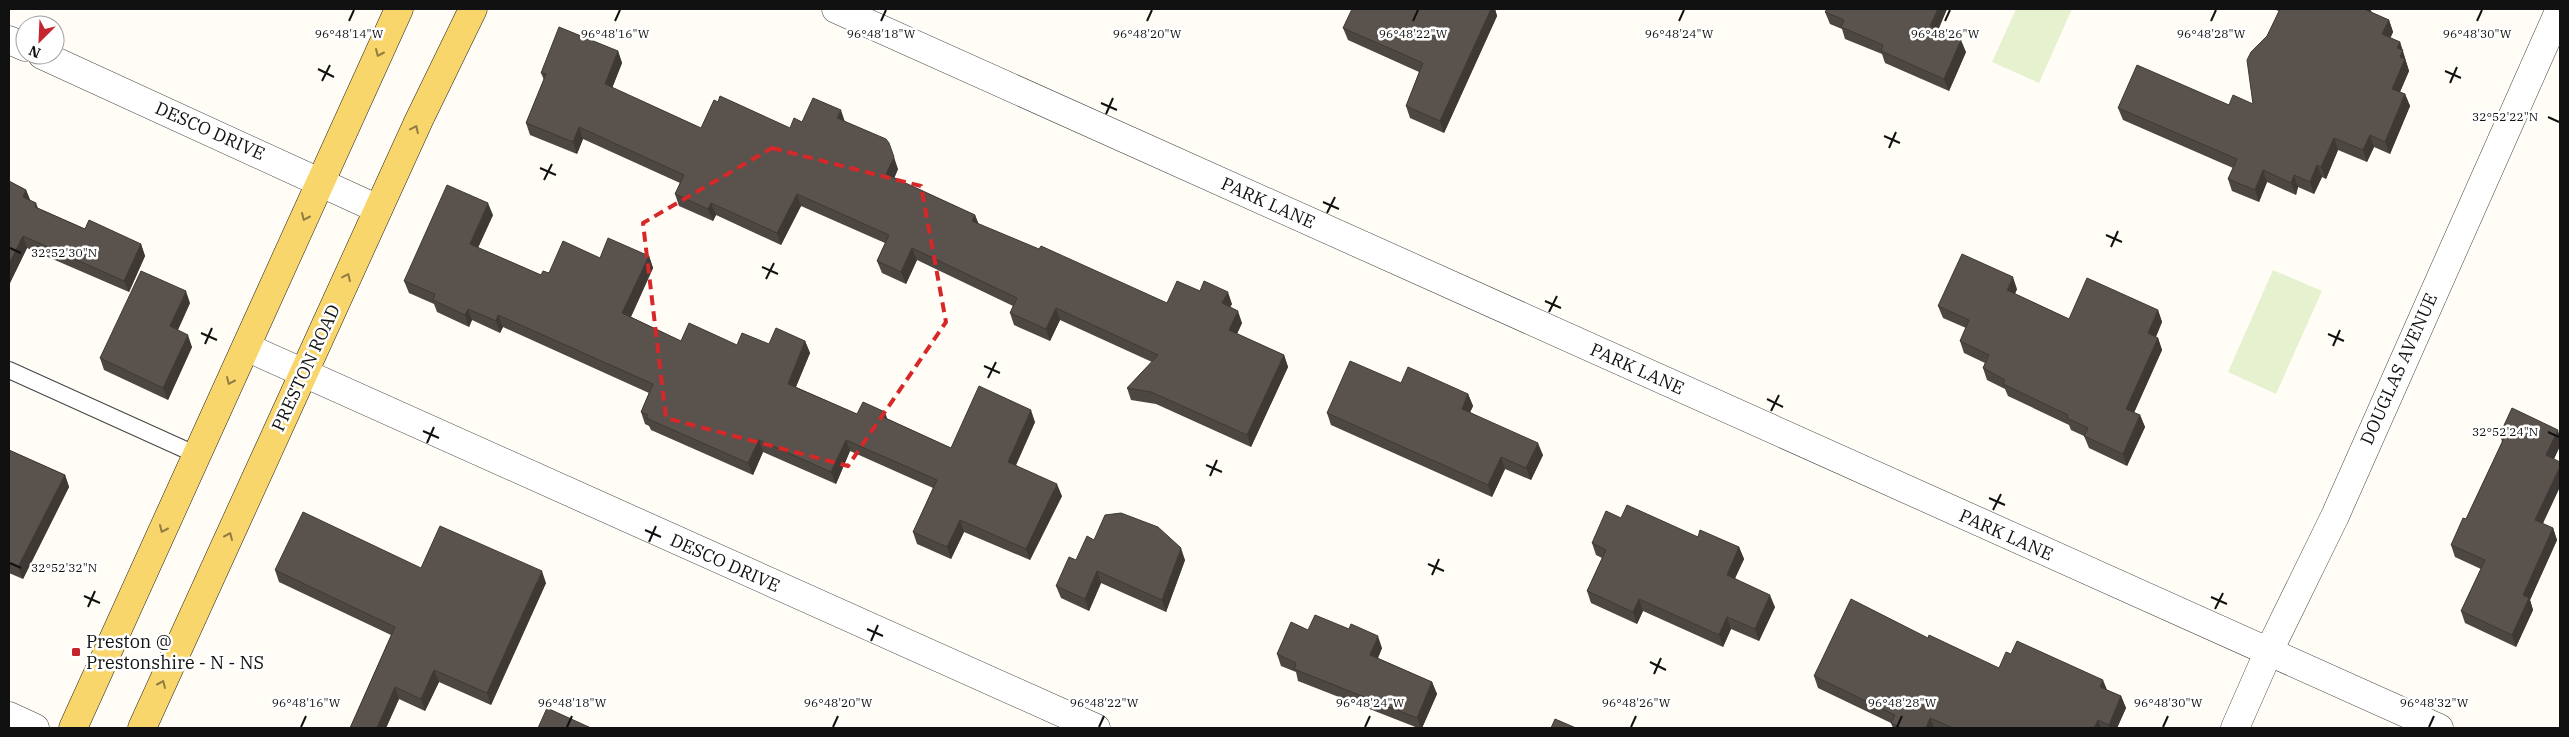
<svg xmlns="http://www.w3.org/2000/svg" width="2569" height="737" font-family="'IBM Plex Serif',serif">
	<rect width="100%" height="100%" fill="#fffdf5"/>
	<g fill="#e6f2cf">
		<polygon points="2016,9 2072,9 2039,83 1992,62"/>
		<polygon points="2273,270 2322,291 2276,394 2228,372"/>
	</g>
	<g fill="none" stroke-linecap="round" stroke-linejoin="round">
		<g stroke="#444" stroke-width="18">
			<polyline id="service" points="9,370 197,455"/>
		</g>
		<g stroke="#444" stroke-width="29">
			<g id="minor">
				<polyline points="9,40 25,47"/>
				<polyline points="42,55 378,209"/>
				<polyline points="246,347 1096,728"/>
				<polyline points="9,716 35,728"/>
			</g>
		</g>
		<g stroke="#444" stroke-width="29">
			<g id="tertiary">
				<polyline points="836,9 2439,728"/>
				<polyline points="2235,728 2268,653 2335,516 2560,9"/>
			</g>
		</g>
		<g stroke="#222" stroke-width="29">
			<g id="primary">
				<polyline points="73,728 399,9"/>
				<polyline points="142,728 419,120 473,9"/>
			</g>
		</g>
		<use href="#service" stroke="#fff" stroke-width="16"/>
		<use href="#minor" stroke="#fff" stroke-width="28"/>
		<use href="#tertiary" stroke="#fff" stroke-width="28"/>
		<use href="#primary" stroke="#f9d66b" stroke-width="28"/>
	</g>
	<g fill="#4d4742">
		<polygon points="1491,9 1495,9 1497,16 1444,133 1410,118 1406,106 1419,72 1348,40 1343,28"/>
		<polygon points="1827,9 1947,9 1938,29 1966,52 1949,91 1885,63 1882,54 1845,39 1842,29 1830,24 1825,12"/>
		<polygon points="2273,9 2370,9 2372,13 2389,20 2393,32 2390,38 2400,42 2409,71 2400,92 2405,94 2410,106 2390,154 2374,147 2367,162 2338,150 2326,179 2322,177 2314,194 2298,187 2296,195 2267,182 2259,202 2232,191 2228,179 2233,168 2123,120 2118,108 2253,104 2267,36 2279,11"/>
		<polygon points="618,51 622,63 612,88 701,128 790,128 802,122 845,121 898,169 894,178 975,215 978,224 1167,303 1200,291 1232,304 1230,307 1242,323 1237,334 1284,355 1288,367 1251,447 1156,404 1131,400 1127,388 1152,362 1060,320 1050,341 1014,325 1010,313 1013,306 917,260 906,284 882,273 877,261 885,243 801,206 781,245 716,215 713,221 679,206 675,194 680,183 583,139 577,154 530,135 526,123 544,80 541,73"/>
		<polygon points="9,181 26,190 30,200 36,203 38,208 85,229 141,244 145,256 129,292 27,248 9,285"/>
		<polygon points="493,215 478,248 541,275 600,258 649,256 653,268 631,317 681,341 737,345 769,344 805,341 810,353 796,387 857,414 888,419 951,448 1035,422 1016,465 1062,496 1030,560 964,532 951,559 917,544 913,532 933,488 850,451 836,484 763,452 753,475 651,430 649,426 645,424 641,412 649,393 503,327 500,333 472,320 469,327 437,312 434,304 409,293 404,281"/>
		<polygon points="2017,289 2015,294 2069,319 2158,310 2162,322 2156,337 2158,338 2162,350 2134,413 2140,415 2145,427 2127,466 2089,448 2084,436 2071,430 2069,425 2008,396 2005,389 1987,380 1983,368 1985,363 1964,353 1960,341 1966,328 1943,318 1938,306"/>
		<polygon points="190,303 178,330 192,347 168,400 104,370 100,358"/>
		<polygon points="1401,383 1468,394 1473,406 1470,412 1543,455 1531,480 1505,469 1492,497 1331,425 1327,413"/>
		<polygon points="2500,434 2560,437 2560,446 2554,459 2543,524 2553,528 2557,540 2530,600 2533,610 2516,647 2465,623 2461,611 2481,569 2455,557 2451,545 2466,519 2502,442"/>
		<polygon points="9,450 65,475 69,487 23,579 9,573"/>
		<polygon points="1621,518 1739,547 1744,559 1735,578 1775,607 1759,641 1731,629 1723,647 1643,611 1637,624 1591,603 1587,591 1602,558 1596,555 1592,543"/>
		<polygon points="1094,540 1185,560 1166,612 1101,583 1089,611 1061,598 1056,586 1076,560"/>
		<polygon points="421,568 546,583 491,705 439,682 425,711 399,699 386,728 350,728 391,635 279,582 275,570"/>
		<polygon points="1308,630 1382,648 1378,658 1432,682 1437,694 1422,728 1418,728 1298,681 1296,672 1281,666 1277,654"/>
		<polygon points="1928,638 1999,668 2107,690 2121,696 2126,708 2117,728 1893,728 1891,723 1818,688 1814,676"/>
	</g>
	<g fill="#3f3936">
		<polygon points="1491,9 1495,9 1497,16 1444,133 1440,121"/>
		<polygon points="1938,9 1947,9 1935,38 1930,26"/>
		<polygon points="2364,9 2370,9 2372,13 2368,21"/>
		<polygon points="2389,20 2393,32 2387,46 2382,34"/>
		<polygon points="1961,40 1966,52 1949,91 1944,79"/>
		<polygon points="2400,42 2409,71 2396,101 2392,89 2397,48"/>
		<polygon points="618,51 622,63 609,96 605,84"/>
		<polygon points="2405,94 2410,106 2390,154 2385,142"/>
		<polygon points="841,110 845,122 837,118"/>
		<polygon points="579,127 583,139 577,154 573,142"/>
		<polygon points="2370,135 2374,147 2367,162 2363,150"/>
		<polygon points="2334,138 2338,150 2326,179 2321,167"/>
		<polygon points="894,157 898,169 891,186 886,174"/>
		<polygon points="2317,165 2322,177 2314,194 2310,182"/>
		<polygon points="2263,170 2267,182 2259,202 2255,190"/>
		<polygon points="2294,175 2298,187 2296,195 2291,183"/>
		<polygon points="26,190 31,202 23,197"/>
		<polygon points="797,194 801,206 781,245 777,233"/>
		<polygon points="488,203 493,215 474,256 470,244"/>
		<polygon points="711,203 716,215 713,221 708,209"/>
		<polygon points="975,215 980,227 972,221"/>
		<polygon points="23,236 27,248 9,285 9,264"/>
		<polygon points="141,244 145,256 129,292 124,281"/>
		<polygon points="912,248 917,260 906,284 901,272"/>
		<polygon points="649,256 653,268 627,325 622,313"/>
		<polygon points="2013,277 2017,289 2011,302 2007,290"/>
		<polygon points="186,291 190,303 174,338 170,326"/>
		<polygon points="1228,292 1232,304 1226,315 1222,303"/>
		<polygon points="1056,308 1060,320 1050,341 1046,329"/>
		<polygon points="468,309 472,320 469,327 465,315"/>
		<polygon points="2158,310 2162,322 2152,345 2148,333"/>
		<polygon points="1238,311 1242,323 1233,342 1229,330"/>
		<polygon points="498,315 503,327 500,333 496,321"/>
		<polygon points="188,335 192,347 168,400 163,388"/>
		<polygon points="2158,338 2162,350 2130,421 2126,409"/>
		<polygon points="805,341 810,353 792,396 788,384"/>
		<polygon points="1284,355 1288,367 1251,447 1247,435"/>
		<polygon points="1468,394 1473,406 1466,421 1462,409"/>
		<polygon points="1031,410 1035,422 1012,474 1008,462"/>
		<polygon points="885,412 889,424 883,417"/>
		<polygon points="2140,415 2145,427 2127,466 2123,454"/>
		<polygon points="2558,430 2560,437 2560,446 2550,467 2546,455"/>
		<polygon points="759,440 763,452 753,475 748,463"/>
		<polygon points="846,440 850,451 836,484 831,472"/>
		<polygon points="1538,443 1543,455 1531,480 1526,468"/>
		<polygon points="1501,457 1505,469 1492,497 1488,485"/>
		<polygon points="2560,466 2560,487 2539,532 2535,520"/>
		<polygon points="65,475 69,487 23,579 18,567"/>
		<polygon points="1057,484 1062,496 1030,560 1026,549"/>
		<polygon points="960,520 964,532 951,559 947,547"/>
		<polygon points="2553,528 2557,540 2530,600 2533,610 2516,647 2512,635 2523,595"/>
		<polygon points="1739,547 1744,559 1731,587 1727,575"/>
		<polygon points="1181,548 1185,560 1166,612 1162,600"/>
		<polygon points="542,571 546,583 491,705 487,693"/>
		<polygon points="1097,571 1101,583 1089,611 1085,599"/>
		<polygon points="1770,595 1775,607 1759,641 1755,629"/>
		<polygon points="1639,599 1643,611 1637,624 1633,612"/>
		<polygon points="1727,617 1731,629 1723,647 1719,635"/>
		<polygon points="1378,636 1382,648 1374,667 1370,655"/>
		<polygon points="434,670 439,682 425,711 421,699"/>
		<polygon points="2103,680 2108,692 2100,687"/>
		<polygon points="1432,682 1437,694 1422,728 1421,728 1417,718"/>
		<polygon points="395,687 399,699 386,728 377,728"/>
		<polygon points="2121,696 2126,708 2117,728 2110,728 2109,725"/>
		<polygon points="1930,718 1934,728 1926,728"/>
		<polygon points="2098,720 2101,728 2094,728"/>
	</g>
	<g fill="#5a524d" stroke="#3f3936">
		<polygon points="1352,9 1491,9 1440,121 1406,106 1423,63 1343,28"/>
		<polygon points="1827,9 1938,9 1930,26 1961,40 1944,79 1881,51 1883,45 1841,27 1844,20 1825,12"/>
		<polygon points="2280,9 2364,9 2389,20 2382,34 2400,42 2397,48 2403,50 2400,57 2405,59 2392,89 2405,94 2385,142 2370,135 2363,150 2334,138 2321,167 2317,165 2310,182 2294,175 2291,183 2263,170 2255,190 2228,179 2237,159 2118,108 2137,65 2229,105 2233,95 2253,104 2247,60 2251,52 2267,36"/>
		<polygon points="559,27 618,51 605,84 701,128 714,100 718,102 720,96 790,128 794,118 802,122 813,98 841,110 837,118 886,139 889,143 894,157 886,174 975,215 972,221 1039,249 1041,246 1167,303 1177,281 1200,291 1204,281 1228,292 1222,303 1238,311 1229,330 1284,355 1247,435 1151,392 1127,388 1158,355 1056,308 1046,329 1010,313 1017,298 912,248 901,272 877,261 889,235 797,194 777,233 711,203 708,209 675,194 684,175 579,127 573,142 526,123 546,74 541,73"/>
		<polygon points="9,181 26,190 23,197 36,203 35,207 85,229 89,220 141,244 124,281 23,236 9,264"/>
		<polygon points="447,185 488,203 470,244 541,275 543,271 549,273 563,241 600,258 608,238 649,256 622,313 681,341 689,323 737,345 742,333 769,344 776,328 805,341 788,384 857,414 863,402 885,412 883,417 951,448 979,386 1031,410 1008,462 1057,484 1026,549 960,520 947,547 913,532 937,480 846,440 831,472 759,440 748,463 646,418 648,415 641,412 653,384 498,315 496,321 468,309 465,315 433,300 435,294 404,281"/>
		<polygon points="1962,254 2013,277 2007,290 2069,319 2087,278 2158,310 2148,333 2158,338 2126,409 2140,415 2123,454 2084,436 2088,428 2067,418 2068,415 2003,384 2005,380 1983,368 1989,355 1960,341 1969,320 1938,306"/>
		<polygon points="141,271 186,291 170,326 188,335 163,388 100,358"/>
		<polygon points="1350,361 1401,383 1408,367 1468,394 1462,409 1538,443 1526,468 1501,457 1488,485 1327,413"/>
		<polygon points="2512,408 2558,430 2546,455 2560,462 2560,466 2535,520 2553,528 2523,595 2529,598 2512,635 2461,611 2485,560 2451,545 2463,518 2466,519 2505,436 2500,434"/>
		<polygon points="9,450 65,475 18,567 9,563"/>
		<polygon points="1627,505 1698,537 1700,530 1739,547 1727,575 1770,595 1755,629 1727,617 1719,635 1639,599 1633,612 1587,591 1606,550 1592,543 1606,511 1621,518"/>
		<polygon points="303,512 421,568 440,526 542,571 487,693 434,670 421,699 395,687 377,728 350,728 395,627 275,570"/>
		<polygon points="1121,513 1158,527 1181,548 1162,600 1097,571 1085,599 1056,586 1069,557 1076,560 1087,536 1094,540 1105,515"/>
		<polygon points="1851,599 1928,638 1929,635 1999,668 2006,652 2011,654 2017,641 2103,680 2100,687 2121,696 2109,725 2098,720 2094,728 1953,728 1930,718 1926,728 1902,728 1891,723 1895,715 1814,676"/>
		<polygon points="1315,615 1349,629 1351,624 1378,636 1370,655 1432,682 1417,718 1294,669 1296,663 1277,654 1291,622 1308,630"/>
		<polygon points="547,708 591,728 538,728"/>
		<polygon points="1555,719 1576,728 1551,728"/>
	</g>
	<defs><path id="oneway-chevron" d="M-2-3.5L2.5 0L-2 3.5" fill="none" stroke-width="1.6" stroke-linecap="round" stroke-linejoin="round" transform="scale(1.25)"/></defs>
	<g stroke="#917d42">
		<use href="#oneway-chevron" transform="translate(379 53) rotate(114)"/>
		<use href="#oneway-chevron" transform="translate(415 129) rotate(-65)"/>
		<use href="#oneway-chevron" transform="translate(305 217) rotate(114)"/>
		<use href="#oneway-chevron" transform="translate(347 277) rotate(-65)"/>
		<use href="#oneway-chevron" transform="translate(230 381) rotate(114)"/>
		<use href="#oneway-chevron" transform="translate(163 529) rotate(114)"/>
		<use href="#oneway-chevron" transform="translate(229 536) rotate(-66)"/>
		<use href="#oneway-chevron" transform="translate(162 684) rotate(-66)"/>
	</g>
	<path fill="none" stroke="#d62828" stroke-width="4" stroke-dasharray="10 6" stroke-linejoin="round" d="M772,148L921,186L946,322L848,466L666,418L643,223Z"/>
	<path fill="none" stroke="#111" stroke-width="2" d="M349,21L354,10M615,21L620,10M881,21L886,10M1147,21L1152,10M1413,21L1418,10M1679,21L1684,10M1945,21L1950,10M2211,21L2216,10M2477,21L2482,10M318,69L334,77M2445,71L2461,78M322,81L330,65M2450,83L2457,67M1101,103L1117,110M1106,114L1113,98M2548,117L2559,122M1884,136L1900,143M1889,148L1896,132M540,168L556,175M544,180L552,164M1323,202L1339,209M1327,213L1335,197M2106,235L2122,242M2111,247L2118,231M10,248L21,253M762,267L778,274M766,279L774,263M1545,301L1561,308M1549,312L1557,296M201,333L217,340M2328,334L2344,341M205,344L212,328M2333,346L2340,330M984,366L1000,373M988,378L996,362M1767,399L1783,407M1771,411L1779,395M423,431L439,438M2548,432L2559,437M427,443L434,427M1206,465L1222,472M1210,476L1217,460M1989,498L2005,505M1993,510L2001,494M645,530L661,537M649,542L656,526M10,563L21,568M1428,564L1444,571M1432,575L1439,559M84,596L100,603M2211,597L2227,604M88,607L95,591M2215,609L2223,593M867,629L883,636M871,641L878,625M1650,662L1666,670M1654,674L1661,658M301,727L306,716M567,727L572,716M833,727L838,716M1099,727L1104,716M1365,727L1370,716M1631,727L1636,716M1897,727L1902,716M2163,727L2168,716M2429,727L2434,716"/>
	<rect fill="#c4262e" stroke="#fff" stroke-width="2" x="71" y="647" width="10" height="10" rx="2.5"/>
	<g text-anchor="middle" stroke-width="5" stroke-linejoin="round" paint-order="stroke">
		<g font-size="18" fill="#111" stroke="#fff">
			<text transform="translate(210 131) rotate(24)" y="6">DESCO DRIVE</text>
			<text transform="translate(1268 203) rotate(24)" y="6">PARK LANE</text>
			<text transform="translate(306 368) rotate(-65)" y="6">PRESTON ROAD</text>
			<text transform="translate(1637 369) rotate(24)" y="6">PARK LANE</text>
			<text transform="translate(2399 369) rotate(-66)" y="6">DOUGLAS AVENUE</text>
			<text transform="translate(2006 535) rotate(24)" y="6">PARK LANE</text>
			<text transform="translate(725 563) rotate(24)" y="6">DESCO DRIVE</text>
		</g>
		<g font-size="18" fill="#111" stroke="#fff" text-anchor="start">
			<text x="86" y="648">Preston @<tspan x="86" dy="21">Prestonshire - N - NS</tspan></text>
		</g>
	</g>
	<g font-size="12" text-anchor="middle" fill="#111" stroke="#fff" stroke-width="5" stroke-linejoin="round" paint-order="stroke">
		<text x="349" y="38">96°48'14"W</text>
		<text x="615" y="38">96°48'16"W</text>
		<text x="881" y="38">96°48'18"W</text>
		<text x="1147" y="38">96°48'20"W</text>
		<text x="1413" y="38">96°48'22"W</text>
		<text x="1679" y="38">96°48'24"W</text>
		<text x="1945" y="38">96°48'26"W</text>
		<text x="2211" y="38">96°48'28"W</text>
		<text x="2477" y="38">96°48'30"W</text>
		<text x="2505" y="121">32°52'22"N</text>
		<text x="64" y="257">32°52'30"N</text>
		<text x="2505" y="436">32°52'24"N</text>
		<text x="64" y="572">32°52'32"N</text>
		<text x="306" y="707">96°48'16"W</text>
		<text x="572" y="707">96°48'18"W</text>
		<text x="838" y="707">96°48'20"W</text>
		<text x="1104" y="707">96°48'22"W</text>
		<text x="1370" y="707">96°48'24"W</text>
		<text x="1636" y="707">96°48'26"W</text>
		<text x="1902" y="707">96°48'28"W</text>
		<text x="2168" y="707">96°48'30"W</text>
		<text x="2434" y="707">96°48'32"W</text>
	</g>
	<rect width="2569" height="737" fill="none" stroke="#111111" stroke-width="20"/>
	<g transform="translate(40 40) rotate(204)"><circle r="24" fill="#ffffff" stroke="#a0a0a0"/>
	<path d="M0-4L9 19L0 12L-9 19Z" fill="#c4262e"/>
	<text y="-8" font-size="14" font-weight="bold" text-anchor="middle" fill="#111111">N</text>
	</g>
</svg>
